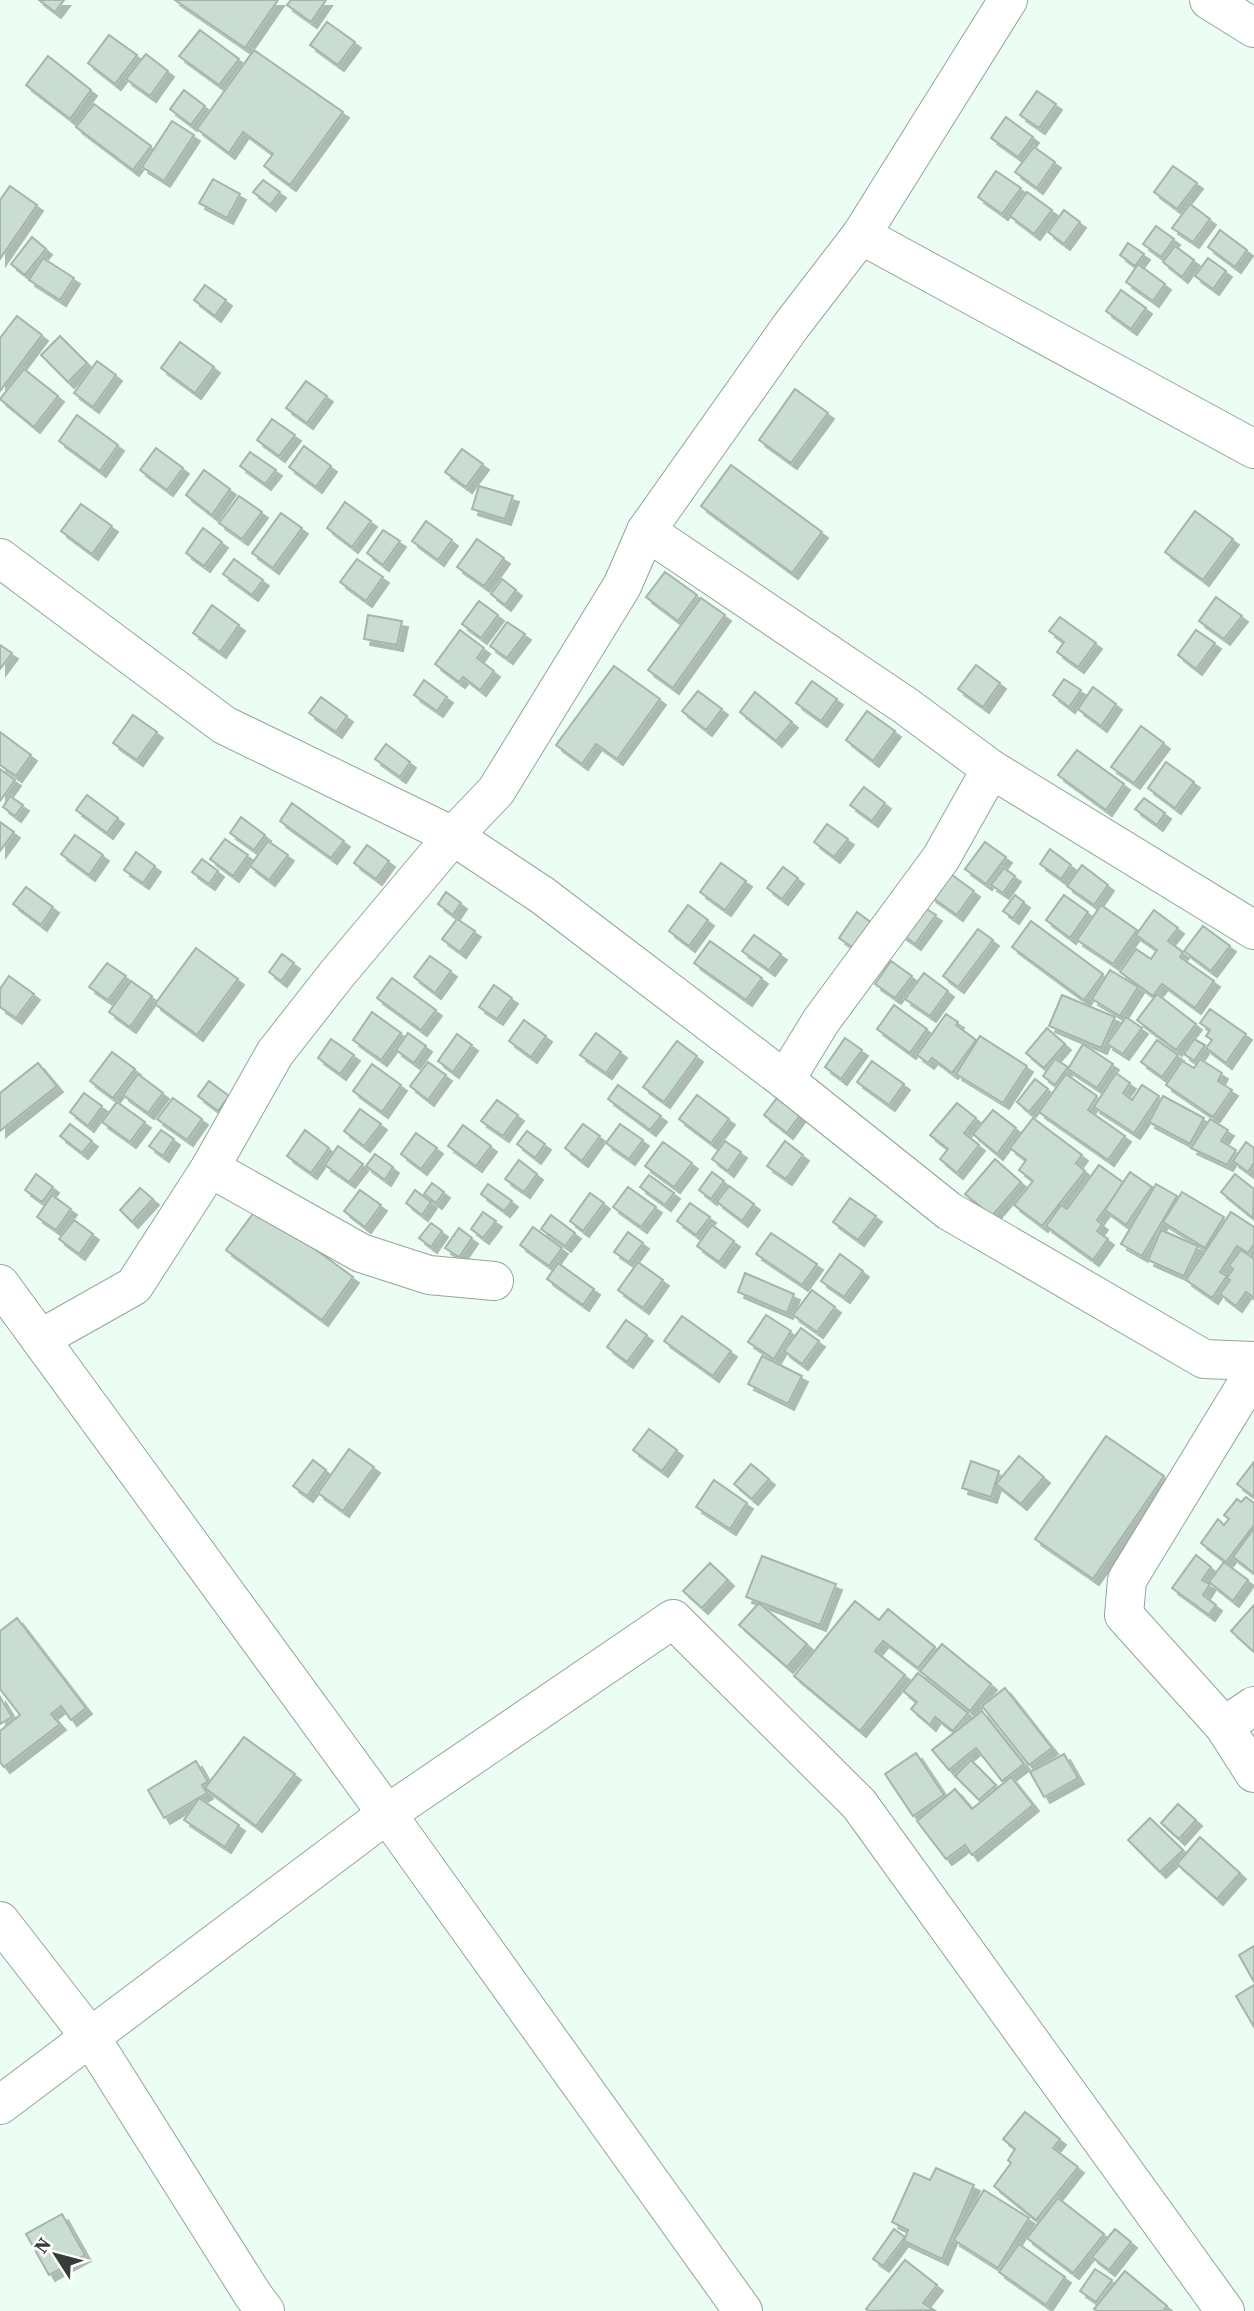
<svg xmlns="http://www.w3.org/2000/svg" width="1254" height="2311" font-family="'Source Serif 4',serif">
	<defs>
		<filter id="shadow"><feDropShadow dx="6" dy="6" stdDeviation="0" flood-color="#0004"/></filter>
	</defs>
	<rect width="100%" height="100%" fill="#ecfef3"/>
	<g fill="#caddd2" stroke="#a4b6ab" stroke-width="2" filter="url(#shadow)">
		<polygon points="39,0 64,0 55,12"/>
		<polygon points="175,0 278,0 245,48"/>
		<polygon points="291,0 326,0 311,22 287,5"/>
		<polygon points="327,22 355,42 338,65 310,45"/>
		<polygon points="200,30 239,59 219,85 179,56"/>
		<polygon points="109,35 137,55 115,84 88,63"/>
		<polygon points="254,50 343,112 290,185 264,166 273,154 243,132 229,153 197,129"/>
		<polygon points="146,54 168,71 150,96 126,79"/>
		<polygon points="48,56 91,90 70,119 26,85"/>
		<polygon points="184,90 205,106 191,125 170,109"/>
		<polygon points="1037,91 1056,104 1039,128 1020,115"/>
		<polygon points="94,104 151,146 133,170 76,127"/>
		<polygon points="1006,117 1033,137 1018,157 991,138"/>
		<polygon points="172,121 194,135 164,181 142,167"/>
		<polygon points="1034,147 1055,162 1037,188 1015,172"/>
		<polygon points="1173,166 1197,183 1177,209 1154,192"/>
		<polygon points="996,171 1021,188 1002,214 978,197"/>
		<polygon points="213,179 240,194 227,218 199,203"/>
		<polygon points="263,180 280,192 270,205 253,192"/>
		<polygon points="10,186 37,205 0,259 0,200"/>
		<polygon points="1027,192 1052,210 1034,234 1010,216"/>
		<polygon points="1190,204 1210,219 1193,242 1172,228"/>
		<polygon points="1064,210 1080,222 1064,244 1048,232"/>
		<polygon points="1156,226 1174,239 1161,257 1143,244"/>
		<polygon points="1220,230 1247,250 1235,267 1208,247"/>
		<polygon points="32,237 46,249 25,275 11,264"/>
		<polygon points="1128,243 1144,254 1135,266 1120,255"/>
		<polygon points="1175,246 1194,260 1182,277 1163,262"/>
		<polygon points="43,258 74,278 60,300 29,280"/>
		<polygon points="1208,258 1226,271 1213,289 1195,276"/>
		<polygon points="1138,264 1165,284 1153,301 1126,282"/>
		<polygon points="205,285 226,300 215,316 194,300"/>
		<polygon points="1121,290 1146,308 1131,329 1106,311"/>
		<polygon points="17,316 42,335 0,391 0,338"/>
		<polygon points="60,336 87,363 68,382 41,355"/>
		<polygon points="180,342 214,367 195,393 161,368"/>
		<polygon points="97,361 116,375 93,407 74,393"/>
		<polygon points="24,369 58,396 34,427 0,399"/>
		<polygon points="306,381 327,396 307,423 286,408"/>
		<polygon points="795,389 828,413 791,463 759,440"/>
		<polygon points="77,415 118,445 100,471 59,441"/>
		<polygon points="272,419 295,435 279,456 257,440"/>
		<polygon points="304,446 331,466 316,487 289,467"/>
		<polygon points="156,448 183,468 167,490 140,470"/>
		<polygon points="462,449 483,464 466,487 445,472"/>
		<polygon points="250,452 276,470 265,484 240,466"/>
		<polygon points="731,465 822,532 792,573 701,506"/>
		<polygon points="204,470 230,489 212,515 186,495"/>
		<polygon points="479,486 513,496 505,519 472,509"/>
		<polygon points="239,496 262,512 242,539 219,523"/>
		<polygon points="345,502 371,521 352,547 327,528"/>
		<polygon points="81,504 112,526 92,554 61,531"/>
		<polygon points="1195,511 1233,539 1203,580 1165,552"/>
		<polygon points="281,513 302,528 273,568 252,553"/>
		<polygon points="426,521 452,540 438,560 412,541"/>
		<polygon points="203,528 222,542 204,566 186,553"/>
		<polygon points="383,530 400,541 383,565 367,553"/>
		<polygon points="477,539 504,558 484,586 457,567"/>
		<polygon points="234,559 263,580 252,595 223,574"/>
		<polygon points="357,559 383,577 366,601 340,582"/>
		<polygon points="665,572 697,595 678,621 646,597"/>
		<polygon points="502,579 516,590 505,605 491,594"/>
		<polygon points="1216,597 1242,616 1224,639 1199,621"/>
		<polygon points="701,598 725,615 673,688 648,670"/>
		<polygon points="479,601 498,615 481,638 462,624"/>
		<polygon points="212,605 239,625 220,652 193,633"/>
		<polygon points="368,615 402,621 397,645 364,639"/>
		<polygon points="1060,617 1096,643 1078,667 1057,652 1064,642 1049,631"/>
		<polygon points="507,622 525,634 507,658 490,646"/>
		<polygon points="460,630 484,648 477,658 494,671 480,690 463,677 459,682 435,664"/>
		<polygon points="1196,630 1215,643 1196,669 1178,655"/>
		<polygon points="0,645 12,653 0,669"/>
		<polygon points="976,665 1000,683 983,707 958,689"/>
		<polygon points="614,666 660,699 617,759 596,744 582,764 556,745"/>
		<polygon points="1064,679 1081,690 1069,707 1053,695"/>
		<polygon points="424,680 447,697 437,711 414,695"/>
		<polygon points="812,681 837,699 821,721 796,703"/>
		<polygon points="1093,687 1116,704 1101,726 1078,709"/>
		<polygon points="698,691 722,709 706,730 682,711"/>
		<polygon points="755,692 792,722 776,741 740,712"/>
		<polygon points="321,697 347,716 336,732 309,713"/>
		<polygon points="867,711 895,731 873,761 846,740"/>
		<polygon points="133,715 157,732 137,760 113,743"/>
		<polygon points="1141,726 1164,743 1134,783 1111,767"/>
		<polygon points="0,732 31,755 16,776 0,765"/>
		<polygon points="386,744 410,762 400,777 375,759"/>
		<polygon points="1077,750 1124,784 1106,810 1058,775"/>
		<polygon points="1166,762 1194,782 1175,808 1148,788"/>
		<polygon points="0,769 15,780 0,801"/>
		<polygon points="864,787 885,803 872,821 850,805"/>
		<polygon points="87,795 118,818 107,833 76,810"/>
		<polygon points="10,796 23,805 15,816 3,807"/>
		<polygon points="1144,798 1165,813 1157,825 1135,809"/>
		<polygon points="292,803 344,841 331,858 280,821"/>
		<polygon points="241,817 265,835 254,850 230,833"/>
		<polygon points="0,822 14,832 0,851"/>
		<polygon points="827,824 848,839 834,857 814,842"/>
		<polygon points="75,835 103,855 89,875 61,854"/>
		<polygon points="225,839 248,855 233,876 210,859"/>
		<polygon points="268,841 288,855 269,880 250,866"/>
		<polygon points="985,842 1006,857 986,884 965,869"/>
		<polygon points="367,845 389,861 376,879 354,863"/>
		<polygon points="1050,849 1071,865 1061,879 1040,864"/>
		<polygon points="136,852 155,866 143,883 124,870"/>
		<polygon points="202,859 218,871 209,884 192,872"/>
		<polygon points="721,863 746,881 725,910 700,892"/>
		<polygon points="1082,865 1108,885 1094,905 1067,886"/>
		<polygon points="783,867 798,878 782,899 767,888"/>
		<polygon points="1004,868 1015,876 1003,893 991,885"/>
		<polygon points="948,872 974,891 957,915 930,896"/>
		<polygon points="26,887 53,907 41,925 13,904"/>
		<polygon points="446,892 461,903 453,915 438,904"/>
		<polygon points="1015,895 1024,902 1013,918 1003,911"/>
		<polygon points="1064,895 1088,912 1070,938 1046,920"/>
		<polygon points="688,905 708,920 689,946 669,931"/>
		<polygon points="1101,905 1137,930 1113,964 1077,940"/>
		<polygon points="922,906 936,915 915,944 901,934"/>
		<polygon points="1154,910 1178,928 1168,941 1183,952 1180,957 1214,981 1195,1008 1162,984 1153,996 1120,972 1136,949 1151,959 1157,950 1136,935"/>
		<polygon points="857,912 880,929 862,954 839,938"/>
		<polygon points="457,919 475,931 460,952 442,939"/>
		<polygon points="1031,921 1103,974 1084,1000 1012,947"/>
		<polygon points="1203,926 1230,946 1211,971 1184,951"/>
		<polygon points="978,929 993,940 958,987 943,976"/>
		<polygon points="754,935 781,954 769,970 742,951"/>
		<polygon points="710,941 762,978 746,1000 694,963"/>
		<polygon points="196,948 238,979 197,1035 155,1004"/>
		<polygon points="282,954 294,963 281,981 269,972"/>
		<polygon points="430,956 451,971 435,993 414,977"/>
		<polygon points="891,961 912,976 895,998 875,984"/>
		<polygon points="107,963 126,976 108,1000 89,987"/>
		<polygon points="1110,970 1138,987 1120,1016 1092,999"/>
		<polygon points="924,973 948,991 930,1016 905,999"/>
		<polygon points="9,976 34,994 16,1018 0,1007 0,989"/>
		<polygon points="392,978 436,1010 421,1030 377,998"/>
		<polygon points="131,981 152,996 130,1027 109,1012"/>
		<polygon points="494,985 512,998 497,1019 479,1007"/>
		<polygon points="1157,994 1196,1024 1176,1050 1137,1020"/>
		<polygon points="1062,995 1115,1017 1101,1048 1049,1026"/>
		<polygon points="894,1005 927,1029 910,1053 877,1029"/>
		<polygon points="1210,1009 1246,1034 1226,1063 1206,1048 1212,1040 1206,1036 1210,1030 1200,1023"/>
		<polygon points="372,1012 401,1033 381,1060 353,1040"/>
		<polygon points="946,1014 958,1022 956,1025 976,1040 952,1073 932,1058 928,1063 917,1055"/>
		<polygon points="1126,1017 1142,1028 1123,1054 1107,1044"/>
		<polygon points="524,1020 546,1036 531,1057 509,1041"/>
		<polygon points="1047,1028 1065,1044 1044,1068 1026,1053"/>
		<polygon points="408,1033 426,1046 414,1063 396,1050"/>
		<polygon points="596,1033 621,1052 606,1073 580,1055"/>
		<polygon points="457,1034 472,1045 453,1072 438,1061"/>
		<polygon points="980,1036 1027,1066 1003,1103 956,1074"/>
		<polygon points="845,1038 862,1050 841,1079 825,1067"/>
		<polygon points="331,1039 354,1055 340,1074 318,1058"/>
		<polygon points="1194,1039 1205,1045 1194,1061 1184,1054"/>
		<polygon points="1157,1040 1178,1055 1162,1077 1141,1062"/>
		<polygon points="677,1041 697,1056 664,1102 643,1087"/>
		<polygon points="1083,1044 1113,1064 1097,1088 1068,1069"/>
		<polygon points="112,1052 135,1069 113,1098 90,1081"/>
		<polygon points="1055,1059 1068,1067 1055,1085 1043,1076"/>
		<polygon points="1200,1059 1222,1073 1218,1081 1232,1090 1213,1117 1166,1085 1182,1061 1194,1068"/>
		<polygon points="872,1061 904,1084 889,1105 857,1082"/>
		<polygon points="428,1062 446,1075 428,1100 410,1086"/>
		<polygon points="38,1063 57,1086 0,1131 0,1093"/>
		<polygon points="372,1064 401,1085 382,1112 353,1091"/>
		<polygon points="1116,1073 1130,1083 1123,1093 1132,1100 1142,1085 1159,1096 1134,1133 1094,1107"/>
		<polygon points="138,1074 163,1093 148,1113 123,1095"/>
		<polygon points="1066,1074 1097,1096 1088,1110 1125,1136 1108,1160 1039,1112"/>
		<polygon points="1035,1079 1048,1089 1029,1112 1017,1102"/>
		<polygon points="209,1081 229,1096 218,1111 198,1096"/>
		<polygon points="618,1085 661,1116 650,1130 608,1099"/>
		<polygon points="84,1093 102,1106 88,1126 70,1112"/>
		<polygon points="697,1095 729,1119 711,1143 679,1119"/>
		<polygon points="1163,1096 1204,1118 1190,1144 1149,1122"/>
		<polygon points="173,1098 202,1119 187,1140 157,1119"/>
		<polygon points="777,1098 800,1115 787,1133 764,1115"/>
		<polygon points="497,1100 518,1115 503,1136 481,1121"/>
		<polygon points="117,1102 145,1122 130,1142 102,1122"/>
		<polygon points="957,1103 976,1118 964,1133 979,1145 957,1173 940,1159 948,1149 930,1135"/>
		<polygon points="360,1109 381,1124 364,1146 344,1131"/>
		<polygon points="993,1110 1016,1128 997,1154 973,1134"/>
		<polygon points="1033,1118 1082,1155 1076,1163 1085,1171 1042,1226 1014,1205 1033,1181 1019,1170 1026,1160 1010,1148"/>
		<polygon points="1210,1119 1228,1130 1221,1141 1236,1150 1227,1165 1191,1148"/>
		<polygon points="70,1124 92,1141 82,1153 60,1136"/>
		<polygon points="583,1124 600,1136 582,1161 565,1148"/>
		<polygon points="620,1124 643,1140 629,1159 606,1143"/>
		<polygon points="463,1125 491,1146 476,1166 448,1146"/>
		<polygon points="161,1130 174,1139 163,1156 149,1146"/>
		<polygon points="305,1130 329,1148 311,1173 287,1156"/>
		<polygon points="527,1131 545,1144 535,1158 517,1144"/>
		<polygon points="416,1133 437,1148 421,1169 401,1154"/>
		<polygon points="725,1141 741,1152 728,1171 712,1159"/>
		<polygon points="785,1141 803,1155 786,1179 767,1166"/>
		<polygon points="663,1142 692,1163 674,1187 645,1166"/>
		<polygon points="1246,1142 1254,1148 1254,1163 1248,1172 1233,1161"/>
		<polygon points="338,1146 363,1164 349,1182 325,1165"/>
		<polygon points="375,1154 393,1167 385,1180 366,1166"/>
		<polygon points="995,1159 1021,1182 992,1216 965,1194"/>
		<polygon points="519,1160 537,1174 524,1192 505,1179"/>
		<polygon points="1099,1165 1124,1183 1097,1220 1102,1224 1097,1231 1108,1239 1093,1260 1046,1226 1061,1205 1067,1209"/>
		<polygon points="712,1172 724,1181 711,1199 699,1190"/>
		<polygon points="1130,1172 1152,1187 1126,1225 1105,1210"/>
		<polygon points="36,1174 53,1187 42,1202 25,1190"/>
		<polygon points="1235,1174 1254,1189 1253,1218 1221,1192"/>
		<polygon points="649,1175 674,1193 665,1205 640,1187"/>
		<polygon points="432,1183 444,1192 436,1203 424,1194"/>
		<polygon points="488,1184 512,1201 504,1211 481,1194"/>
		<polygon points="1156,1184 1177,1196 1142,1256 1121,1244"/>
		<polygon points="729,1186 754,1204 742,1221 717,1202"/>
		<polygon points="628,1187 656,1207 641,1227 613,1207"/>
		<polygon points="140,1188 153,1199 132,1222 120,1210"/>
		<polygon points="360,1190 381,1205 365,1227 344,1211"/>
		<polygon points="415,1190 431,1202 422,1215 406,1203"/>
		<polygon points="1182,1192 1224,1217 1205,1248 1163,1222"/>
		<polygon points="590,1193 604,1203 583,1231 570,1221"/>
		<polygon points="52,1195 71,1209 56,1230 37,1217"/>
		<polygon points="850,1198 876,1216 858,1240 833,1222"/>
		<polygon points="690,1203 710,1217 696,1235 677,1221"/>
		<polygon points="258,1207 353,1277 322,1320 226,1250"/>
		<polygon points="483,1212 496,1221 483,1238 471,1229"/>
		<polygon points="1231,1212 1254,1227 1254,1244 1248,1253 1237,1246 1220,1272 1227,1276 1212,1298 1186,1280"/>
		<polygon points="551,1215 575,1233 565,1246 541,1229"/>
		<polygon points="74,1220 93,1234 79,1254 59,1239"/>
		<polygon points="431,1223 442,1231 431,1247 419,1238"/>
		<polygon points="712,1225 734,1241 719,1262 697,1246"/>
		<polygon points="533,1227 562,1248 549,1266 520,1245"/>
		<polygon points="459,1228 472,1238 459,1257 445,1248"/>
		<polygon points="1161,1230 1198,1246 1184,1276 1148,1260"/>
		<polygon points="628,1232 643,1243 629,1262 614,1252"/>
		<polygon points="771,1233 817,1264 802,1285 756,1254"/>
		<polygon points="1241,1250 1254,1259 1254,1298 1246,1292 1236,1306 1220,1294 1230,1280 1227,1278 1233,1269 1229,1266"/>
		<polygon points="840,1254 863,1271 844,1297 821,1281"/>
		<polygon points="638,1262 663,1280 643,1308 618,1290"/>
		<polygon points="558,1263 594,1289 583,1305 547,1279"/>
		<polygon points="745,1273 794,1294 787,1313 738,1292"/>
		<polygon points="812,1290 835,1307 817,1332 793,1315"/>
		<polygon points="766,1315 791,1331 774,1359 748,1342"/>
		<polygon points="682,1316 731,1351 713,1376 664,1341"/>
		<polygon points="626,1320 647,1335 627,1362 607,1347"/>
		<polygon points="801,1328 819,1341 802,1364 784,1351"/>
		<polygon points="762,1356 802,1376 788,1404 748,1384"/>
		<polygon points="649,1429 677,1450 662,1471 633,1450"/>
		<polygon points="1106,1436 1164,1476 1093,1579 1035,1539"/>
		<polygon points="349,1449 374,1467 343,1511 318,1493"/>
		<polygon points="1019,1456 1044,1477 1021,1504 996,1484"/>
		<polygon points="313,1460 326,1470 307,1496 293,1486"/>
		<polygon points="971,1461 999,1471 991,1497 962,1488"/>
		<polygon points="1254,1462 1254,1497 1237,1484"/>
		<polygon points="751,1464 769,1479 752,1499 734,1484"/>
		<polygon points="714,1480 747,1503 730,1529 696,1507"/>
		<polygon points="1246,1497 1254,1503 1254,1525 1226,1562 1201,1543 1218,1519 1224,1525 1229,1519 1224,1515 1237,1499 1241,1502"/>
		<polygon points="1254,1528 1254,1573 1233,1557"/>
		<polygon points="1196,1555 1211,1567 1202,1580 1210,1584 1203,1595 1216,1605 1209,1615 1172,1588"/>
		<polygon points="762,1556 836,1584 820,1625 746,1597"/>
		<polygon points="1224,1562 1248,1580 1233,1601 1209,1582"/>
		<polygon points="710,1563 728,1580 702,1608 683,1591"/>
		<polygon points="855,1601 879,1620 888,1609 935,1647 918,1668 883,1641 875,1651 905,1675 860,1731 794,1676"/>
		<polygon points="759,1603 807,1644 787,1667 739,1625"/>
		<polygon points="1254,1605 1254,1652 1231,1631"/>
		<polygon points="17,1618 86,1708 71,1720 61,1706 51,1714 60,1724 4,1767 0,1762 0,1731 20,1715 0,1689 0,1631"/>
		<polygon points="942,1644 991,1684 970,1711 920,1671"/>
		<polygon points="918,1673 968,1713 953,1731 935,1717 930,1725 911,1709 917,1702 903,1691"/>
		<polygon points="1005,1688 1052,1748 1029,1765 982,1706"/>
		<polygon points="0,1697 12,1717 0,1724"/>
		<polygon points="982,1711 1024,1764 1002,1781 976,1748 949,1770 932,1750"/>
		<polygon points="244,1737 295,1774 256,1826 205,1788"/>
		<polygon points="916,1753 944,1795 913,1816 885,1774"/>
		<polygon points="1064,1754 1078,1778 1044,1797 1030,1772"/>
		<polygon points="971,1760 996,1785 979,1800 955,1776"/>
		<polygon points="196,1761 208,1782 202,1785 207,1793 164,1818 148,1790"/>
		<polygon points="1011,1777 1033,1805 972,1855 965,1845 946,1859 917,1821 955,1789 972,1809"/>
		<polygon points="199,1798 239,1825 225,1847 184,1820"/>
		<polygon points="1178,1804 1196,1820 1179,1839 1161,1823"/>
		<polygon points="1150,1818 1183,1850 1160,1872 1128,1840"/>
		<polygon points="1200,1837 1240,1873 1217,1899 1177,1864"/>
		<polygon points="1254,1946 1254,1982 1239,1955"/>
		<polygon points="1254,1985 1254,2027 1236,1996"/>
		<polygon points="1025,2112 1060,2139 1053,2148 1078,2167 1036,2220 994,2186 1011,2163 1008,2160 1015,2149 1003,2139"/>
		<polygon points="936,2168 974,2185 942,2259 904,2241 908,2230 892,2222 914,2173 930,2180"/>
		<polygon points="984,2190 1029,2218 998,2268 954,2240"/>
		<polygon points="1058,2198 1104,2234 1073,2273 1027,2238"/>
		<polygon points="62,2214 85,2255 49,2275 26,2234"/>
		<polygon points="894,2229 905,2237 883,2266 873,2259"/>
		<polygon points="1115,2229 1131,2242 1109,2270 1092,2257"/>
		<polygon points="1019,2244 1065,2277 1046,2305 999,2272"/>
		<polygon points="905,2260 937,2285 923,2303 934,2310 869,2311 866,2309"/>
		<polygon points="1095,2269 1112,2280 1096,2302 1080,2291"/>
		<polygon points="1125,2271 1167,2306 1163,2311 1097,2311 1094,2309"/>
	</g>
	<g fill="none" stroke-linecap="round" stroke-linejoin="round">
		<g stroke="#94a59b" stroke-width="40">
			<g id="minor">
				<polyline points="1209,0 1254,28"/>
				<polyline points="861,235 1254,449"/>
				<polyline points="646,531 906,706 991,769 1254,930"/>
				<polyline points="0,558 224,725 453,836 542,895 785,1080 949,1211 1204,1359 1254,1361"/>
				<polyline points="785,1080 821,1021 941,858 991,769"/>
				<polyline points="210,1168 361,1253 429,1275 494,1281"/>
				<polyline points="0,1284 387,1814 743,2311"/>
				<polyline points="40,1339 134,1286 210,1168 275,1053 337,974 453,836 496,791 622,586 646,531 791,326 861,235 1008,0"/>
				<polyline points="1254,1372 1127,1580 1124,1615 1224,1726 1254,1773"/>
				<polyline points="1224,1726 1254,1706"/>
				<polyline points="0,1921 91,2038 253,2295 265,2311"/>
				<polyline points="0,2105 387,1814 673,1619 859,1804 1225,2311"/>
			</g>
		</g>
		<use href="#minor" stroke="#fff" stroke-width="38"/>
	</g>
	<g transform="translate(56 2255) rotate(306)" stroke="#ffffff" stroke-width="5" paint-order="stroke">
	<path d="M0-5L12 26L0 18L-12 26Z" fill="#363d39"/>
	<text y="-10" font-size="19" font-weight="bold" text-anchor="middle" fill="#363d39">N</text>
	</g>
</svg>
